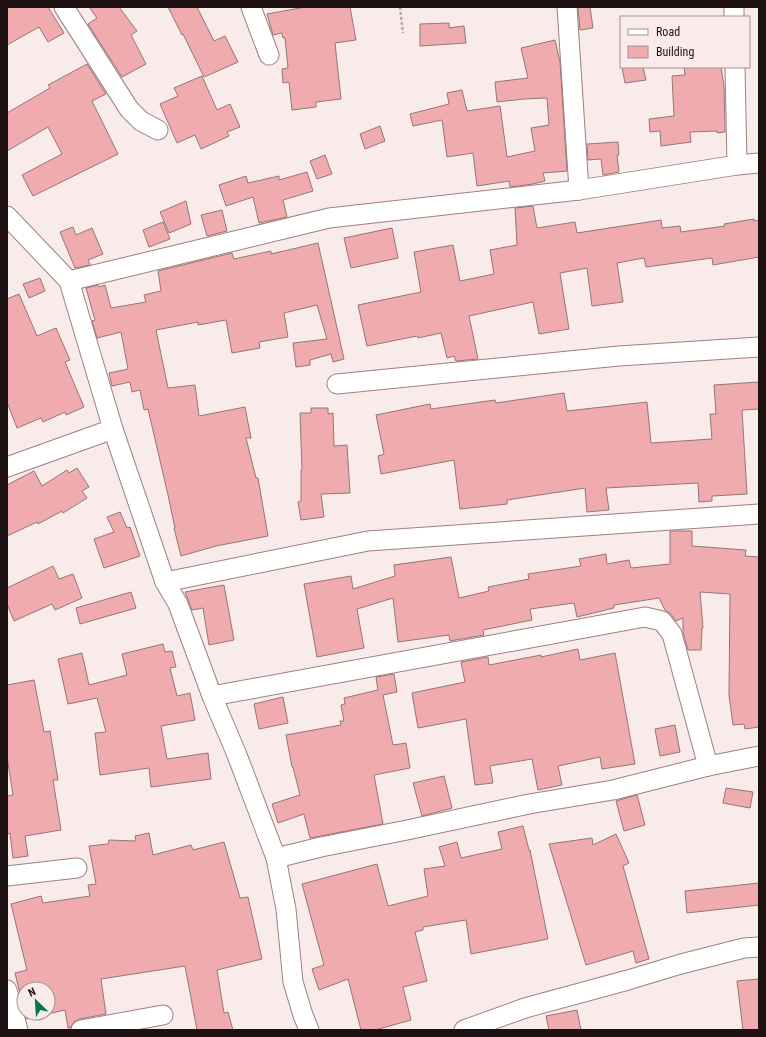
<svg xmlns="http://www.w3.org/2000/svg" width="766" height="1037" font-family="'Roboto Condensed',sans-serif">
	<rect width="100%" height="100%" fill="#faebeb"/>
	<g fill="#f0abae" stroke="#967576">
		<polygon points="7,7 48,7 64,33 48,42 39,27 7,45"/>
		<polygon points="89,7 119,7 137,31 131,35 146,64 122,77 88,24 97,18"/>
		<polygon points="168,7 197,7 214,41 225,36 238,62 204,77 183,34 182,35"/>
		<polygon points="305,7 350,7 356,40 335,43 341,99 316,102 316,107 292,110 289,82 283,83 282,69 288,68 285,38 283,38 282,33 273,35 267,14"/>
		<polygon points="578,7 590,7 593,28 580,30"/>
		<polygon points="449,23 449,28 464,26 466,43 420,46 420,24"/>
		<polygon points="555,40 560,62 567,171 543,173 545,181 533,184 510,187 509,181 477,186 473,153 447,157 442,120 413,126 410,114 449,104 447,93 462,90 467,111 500,106 507,157 535,151 531,128 549,125 547,98 524,99 497,102 495,82 528,78 521,48"/>
		<polygon points="87,64 106,94 92,101 118,154 33,196 22,175 62,154 48,127 7,151 7,113 50,88 48,85"/>
		<polygon points="622,67 643,67 646,80 625,83"/>
		<polygon points="684,67 721,67 724,86 725,132 717,133 717,131 690,132 691,142 661,146 660,131 650,132 649,119 674,116 672,76 685,75"/>
		<polygon points="202,76 217,110 230,104 240,127 227,132 229,136 201,149 195,135 177,143 160,104 178,96 174,88"/>
		<polygon points="380,126 385,141 365,149 360,134"/>
		<polygon points="618,142 619,155 617,155 619,172 603,175 601,159 588,160 587,144"/>
		<polygon points="325,155 332,174 317,179 310,161"/>
		<polygon points="307,172 313,191 283,200 287,217 259,223 253,197 226,206 219,185 246,176 248,183 279,176 279,180"/>
		<polygon points="186,201 191,224 169,233 160,212"/>
		<polygon points="533,206 537,228 575,222 577,233 661,220 662,228 680,226 681,232 725,226 724,224 754,219 754,221 759,220 759,257 713,265 712,258 646,267 644,258 617,263 623,302 592,306 587,268 560,273 569,329 539,334 533,302 469,316 478,359 456,361 454,356 447,358 441,333 418,338 417,336 367,346 358,305 421,292 414,252 453,245 460,281 494,274 490,250 517,245 515,208"/>
		<polygon points="222,210 227,231 207,236 201,215"/>
		<polygon points="163,222 170,239 149,247 143,230"/>
		<polygon points="73,227 76,235 92,228 103,254 88,260 90,265 75,268 60,232"/>
		<polygon points="392,228 398,258 351,268 344,238"/>
		<polygon points="318,243 344,359 333,362 331,354 310,360 310,365 296,367 293,343 327,339 317,305 284,313 288,337 259,342 260,348 232,353 226,320 198,325 198,322 156,330 168,388 195,385 199,416 245,407 251,438 246,438 256,478 258,478 268,536 216,546 181,556 174,528 175,528 168,495 148,409 144,410 140,390 132,392 130,382 112,386 109,373 128,369 121,332 97,338 92,321 95,320 86,288 98,285 99,287 105,285 111,308 146,302 144,295 161,291 158,271 232,253 234,259 271,251 271,254"/>
		<polygon points="40,278 45,291 29,298 23,284"/>
		<polygon points="19,294 37,336 56,328 70,360 65,362 84,407 66,415 65,412 43,422 41,418 17,428 7,402 7,299"/>
		<polygon points="759,382 759,409 742,410 747,494 712,496 712,501 699,502 698,483 606,488 609,510 587,512 585,488 507,500 507,504 460,509 454,460 381,474 378,456 384,454 376,415 430,404 431,409 495,400 496,403 564,393 567,411 647,402 651,443 712,439 710,414 716,414 714,385"/>
		<polygon points="311,408 328,408 328,414 333,413 334,446 347,445 350,493 321,494 324,517 301,520 298,502 301,501 301,470 302,470 300,413 311,413"/>
		<polygon points="77,468 89,487 82,491 87,498 63,513 62,511 38,524 37,522 7,536 7,485 34,471 42,486 67,470 69,473"/>
		<polygon points="120,512 127,528 130,527 140,556 104,568 94,539 114,532 107,517"/>
		<polygon points="670,531 692,531 692,546 746,550 745,556 759,557 759,727 745,729 744,724 733,725 729,695 730,594 700,592 703,628 702,628 701,650 688,650 683,632 683,618 676,621 671,614 665,610 659,598 614,605 614,608 577,617 574,603 530,609 532,620 483,630 484,635 450,641 449,635 398,642 393,598 357,609 364,648 317,657 304,584 351,576 353,589 395,576 394,565 451,557 459,598 489,591 488,587 529,579 528,574 581,566 579,559 606,554 607,564 629,560 631,568 670,564"/>
		<polygon points="53,566 59,579 73,574 82,598 55,610 52,604 14,621 7,604 7,588"/>
		<polygon points="224,585 234,640 209,645 203,608 192,610 185,592"/>
		<polygon points="131,592 136,608 80,624 76,608"/>
		<polygon points="163,644 165,652 172,651 176,667 170,668 177,696 190,693 195,720 161,726 167,759 208,753 211,779 151,787 149,768 100,775 95,733 106,732 97,698 68,704 58,659 82,653 89,685 127,675 122,654"/>
		<polygon points="578,649 580,660 615,653 635,764 602,769 600,757 558,766 562,785 538,790 532,759 490,766 493,783 475,785 466,719 418,728 412,693 465,682 461,662 488,657 489,665 541,655 541,657"/>
		<polygon points="394,674 397,692 383,695 393,745 406,743 410,768 374,775 383,824 310,838 304,814 278,823 272,804 300,795 293,767 292,767 286,735 341,725 340,721 344,721 341,705 345,704 344,698 378,690 376,677"/>
		<polygon points="34,680 44,732 50,731 58,780 53,780 61,830 25,836 28,856 13,858 10,833 7,834 7,796 13,795 7,757 7,685"/>
		<polygon points="283,697 288,723 259,729 254,704"/>
		<polygon points="675,725 680,752 660,756 655,729"/>
		<polygon points="444,776 452,808 422,816 413,783"/>
		<polygon points="726,788 753,792 750,808 723,803"/>
		<polygon points="637,795 645,825 624,831 616,801"/>
		<polygon points="523,826 529,850 530,850 548,939 471,954 466,920 423,927 423,930 415,932 427,981 403,987 411,1020 375,1030 361,1030 348,979 319,990 312,969 324,965 302,884 377,864 388,906 428,896 424,869 445,866 439,847 457,842 461,858 502,849 498,832"/>
		<polygon points="149,833 153,855 191,845 193,850 224,842 240,898 248,897 262,959 217,970 224,1013 228,1012 233,1030 197,1030 185,966 101,979 106,1014 79,1019 74,1022 70,1028 68,1028 65,1010 26,1019 25,1013 48,1013 48,989 24,989 24,1010 15,973 27,970 11,904 41,896 43,903 90,896 88,885 96,884 89,846 108,844 109,840 136,841 135,836"/>
		<polygon points="616,834 629,863 623,866 649,959 636,963 633,951 586,965 549,844 592,838 593,845"/>
		<polygon points="759,883 759,905 687,913 685,891"/>
		<polygon points="759,979 759,1030 743,1030 737,981"/>
		<polygon points="577,1010 581,1030 549,1030 546,1016"/>
	</g>
	<g fill="none" stroke-linecap="round" stroke-linejoin="round">
		<g stroke="#a07f80" stroke-width="21">
			<g id="minor">
				<polyline points="64,7 129,109 141,121 158,130"/>
				<polyline points="251,7 269,55"/>
				<polyline points="567,7 579,190"/>
				<polyline points="734,7 734,17"/>
				<polyline points="735,67 737,165"/>
				<polyline points="7,216 69,281 113,429 165,582 178,604 212,696 237,755 276,858 286,909 293,982 303,1015 309,1030"/>
				<polyline points="69,281 329,218 579,190 737,165 759,163"/>
				<polyline points="337,384 619,356 759,347"/>
				<polyline points="7,467 113,429"/>
				<polyline points="165,582 368,541 759,514"/>
				<polyline points="212,696 645,617 662,621 672,634 708,766"/>
				<polyline points="276,858 321,847 407,830 529,804 613,790 708,766 759,756"/>
				<polyline points="7,876 77,868"/>
				<polyline points="7,990 18,1030"/>
				<polyline points="81,1030 163,1015"/>
				<polyline points="464,1030 525,1008 628,980 681,964 744,948 759,947"/>
			</g>
		</g>
		<polyline stroke="#b7a9a9" stroke-width="2.5" stroke-dasharray="3 2" stroke-linecap="butt" points="400,7 403,33"/>
		<use href="#minor" stroke="#fff" stroke-width="19"/>
	</g>
	<rect width="766" height="1037" fill="none" stroke="#1d1112" stroke-width="16"/>
	<rect x="620" y="16" width="130" height="52" fill="#faebeb" stroke="#a29494"/>
	<rect x="628" y="29" width="20" height="6" fill="#ffffff" stroke="#a29494"/>
	<text x="656" y="36" font-size="12" fill="#1d1112">Road</text>
	<rect x="628" y="46" width="20" height="12" fill="#f0abae" stroke="#a29494"/>
	<text x="656" y="56" font-size="12" fill="#1d1112">Building</text>
	<g transform="translate(36 1001) rotate(335)"><circle r="19" fill="#faebeb" stroke="#a29494"/>
	<path d="M0-3L7 15L0 10L-7 15Z" fill="#06754e"/>
	<text y="-6" font-size="11" font-weight="bold" text-anchor="middle" fill="#1d1112">N</text>
	</g>
</svg>
